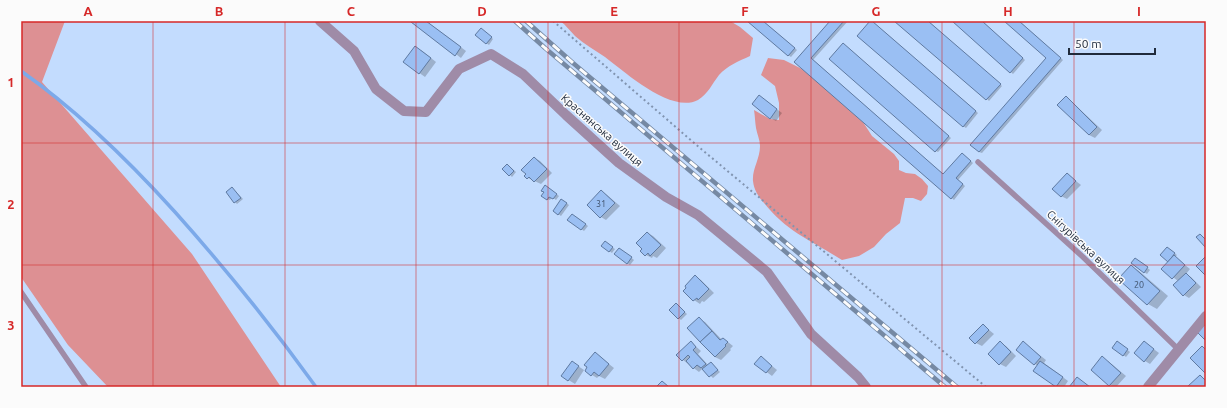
<svg xmlns="http://www.w3.org/2000/svg" width="1227" height="408" font-family="Ubuntu,sans-serif">
	<rect width="100%" height="100%" fill="#c3dcfe"/>
	<g fill="#dd9093">
		<polygon points="21,21 65,21 42,82 192,254 281,387 108,387 68,345 21,277"/>
		<path d="M560,21H730L740,27L753,38L750,56C739,61 727,66 719,75C712,84 708,94 698,100C671,114 625,72 605,57C595,50 584,44 575,36C570,31 566,25 560,21Z"/>
		<path d="M768,58L784,60L800,68L814,78L863,122L872,136L894,154L899,161V170L906,173L915,174L922,179L928,186L927,194L921,201L913,198H905L900,223L886,234L874,247L859,256L842,260C812,241 787,232 764,203C758,196 754,190 753,181C752,169 760,159 760,146C760,140 757,134 756,128C755,122 755,116 754,110L770,119L779,120V103L775,86L761,75Z"/>
	</g>
	<g fill="#0003">
		<polygon points="413,21 426,21 466,51 461,58"/>
		<polygon points="749,21 763,21 797,50 791,57 788,55"/>
		<polygon points="831,21 848,21 813,60 944,175 965,156 973,163 958,180 965,186 954,200 795,62"/>
		<polygon points="896,21 928,21 1002,86 989,101 987,99"/>
		<polygon points="953,21 982,21 1025,60 1013,74"/>
		<polygon points="1006,21 1019,21 1063,60 982,153 979,152 1048,58"/>
		<polygon points="874,23 978,113 966,128 963,126"/>
		<polygon points="484,31 493,39 489,45 486,43"/>
		<polygon points="846,46 951,138 938,152 936,151"/>
		<polygon points="421,50 436,62 425,77 404,62"/>
		<polygon points="759,96 782,113 776,121 770,118"/>
		<polygon points="1066,98 1071,101 1102,130 1095,138 1089,135"/>
		<polygon points="534,158 540,161 552,173 541,184 528,178"/>
		<polygon points="508,165 516,172 512,177 510,175"/>
		<polygon points="1067,174 1081,185 1067,199 1061,196"/>
		<polygon points="548,188 559,196 556,200 552,197 550,200 547,199"/>
		<polygon points="233,189 243,199 237,204 235,202"/>
		<polygon points="601,191 607,195 620,206 606,220 601,217"/>
		<polygon points="562,200 569,205 561,216 554,211"/>
		<polygon points="575,216 588,226 584,231 569,220"/>
		<polygon points="647,233 653,236 666,248 657,258 653,256 652,258 646,255"/>
		<polygon points="607,244 615,249 612,253 602,246"/>
		<polygon points="622,250 634,260 630,265 627,263"/>
		<polygon points="1170,250 1177,255 1175,257 1190,269 1186,274 1191,277 1201,287 1189,298 1184,295 1178,281 1163,269 1170,262"/>
		<polygon points="1138,261 1150,270 1147,274 1144,272"/>
		<polygon points="1131,266 1139,271 1168,296 1157,309 1148,304 1119,279"/>
		<polygon points="695,276 701,280 714,293 704,302 702,301 700,304 694,300"/>
		<polygon points="678,306 687,314 681,320 670,310"/>
		<polygon points="699,319 705,322 722,340 724,339 733,346 730,349 731,350 721,360 715,357"/>
		<polygon points="983,325 994,334 982,346 976,343"/>
		<polygon points="691,342 701,351 698,354 708,365 711,363 720,372 713,378 703,368 699,372 683,360"/>
		<polygon points="1144,342 1159,353 1150,364 1145,361"/>
		<polygon points="1000,343 1006,346 1016,356 1006,367 1000,364"/>
		<polygon points="1024,343 1046,360 1044,363 1068,381 1064,387 1058,387 1034,370 1038,366 1035,364"/>
		<polygon points="1120,344 1130,352 1126,357 1113,347"/>
		<polygon points="595,353 614,368 605,379 599,376 597,378 592,375"/>
		<polygon points="761,357 777,370 772,376 756,364"/>
		<polygon points="1108,361 1126,376 1116,387 1110,385"/>
		<polygon points="578,366 584,370 575,384 562,376"/>
	</g>
	<g fill="none" stroke-linecap="round" stroke-linejoin="round">
		<path stroke="#7ca9e9" stroke-width="3.5" d="M21,71C78,111 128,160 175,212C225,268 272,326 316,387"/>
	</g>
	<g fill="#9abff3" stroke="#5f7aa1">
		<polygon points="412,21 426,21 461,47 455,56 411,22"/>
		<polygon points="747,21 763,21 795,48 788,56"/>
		<polygon points="830,21 844,21 811,58 943,174 962,153 971,161 956,178 963,184 951,199 794,62"/>
		<polygon points="870,21 872,21 976,111 963,127 857,36"/>
		<polygon points="894,21 928,21 1001,84 986,100"/>
		<polygon points="952,21 982,21 1023,58 1010,73"/>
		<polygon points="1004,21 1019,21 1061,58 979,152 970,145 1046,58"/>
		<polygon points="481,28 492,37 486,44 475,35"/>
		<polygon points="843,43 949,136 935,152 829,59"/>
		<polygon points="415,46 431,58 419,74 403,62"/>
		<polygon points="759,95 777,109 770,119 752,104"/>
		<polygon points="1066,96 1097,127 1089,135 1057,105"/>
		<polygon points="534,157 547,169 534,182 529,177 527,179 524,176 526,174 521,170"/>
		<polygon points="507,164 514,171 509,176 502,169"/>
		<polygon points="1067,173 1076,181 1061,197 1052,189"/>
		<polygon points="545,185 557,194 553,199 549,197 547,200 541,196 544,192 541,191"/>
		<polygon points="232,187 241,198 234,203 226,192"/>
		<polygon points="601,190 615,203 600,218 587,205"/>
		<polygon points="561,199 567,203 558,215 553,211"/>
		<polygon points="572,214 586,224 581,230 567,220"/>
		<polygon points="647,232 661,245 650,256 648,253 645,256 640,251 642,249 636,243"/>
		<polygon points="1200,234 1206,240 1206,248 1196,237"/>
		<polygon points="605,241 613,247 609,252 601,246"/>
		<polygon points="1167,247 1175,253 1168,262 1160,255"/>
		<polygon points="619,248 632,257 627,264 614,254"/>
		<polygon points="1174,255 1185,265 1172,279 1161,269"/>
		<polygon points="1206,256 1206,276 1196,266"/>
		<polygon points="1135,258 1148,267 1144,273 1131,263"/>
		<polygon points="1131,265 1160,291 1147,305 1118,279"/>
		<polygon points="1186,273 1196,283 1183,296 1173,285"/>
		<polygon points="695,275 709,289 698,300 697,298 693,301 683,291 686,288 685,286"/>
		<polygon points="676,303 685,312 678,319 669,310"/>
		<polygon points="699,317 712,331 700,342 687,328"/>
		<polygon points="983,324 989,330 975,344 969,338"/>
		<polygon points="1204,325 1206,327 1205,340 1197,332"/>
		<polygon points="712,331 720,340 723,338 728,342 725,345 726,346 715,357 700,342"/>
		<polygon points="691,341 696,347 693,350 706,364 701,368 697,365 693,369 686,361 690,357 688,355 682,361 676,355"/>
		<polygon points="1000,341 1011,352 999,365 988,354"/>
		<polygon points="1023,341 1041,357 1034,365 1016,350"/>
		<polygon points="1117,341 1128,349 1123,356 1112,348"/>
		<polygon points="1144,341 1154,349 1144,362 1134,353"/>
		<polygon points="1202,346 1206,350 1206,374 1190,358"/>
		<polygon points="595,352 609,364 599,376 594,372 591,376 585,371 587,367 584,365"/>
		<polygon points="761,356 772,366 766,373 754,364"/>
		<polygon points="1102,356 1121,373 1109,386 1091,370"/>
		<polygon points="572,361 579,366 568,381 561,376"/>
		<polygon points="1040,361 1063,377 1056,387 1033,371"/>
		<polygon points="711,362 718,370 709,377 702,369"/>
		<polygon points="1200,375 1206,381 1206,387 1187,387"/>
		<polygon points="1077,377 1090,387 1069,387"/>
		<polygon points="662,381 669,387 656,387"/>
	</g>
	<g fill="none" stroke-linecap="round" stroke-linejoin="round">
		<polyline stroke="#8194b0" stroke-width="2" stroke-dasharray="2 3" stroke-linecap="butt" points="553,21 700,148 986,387"/>
		<g stroke="#9f8ba7" stroke-width="5.5">
			<polyline points="978,162 1083,257 1178,349"/>
			<polyline points="21,292 86,387"/>
		</g>
		<g stroke="#9f8ba7" stroke-width="10">
			<polyline points="320,21 354,51 376,89 404,111 426,112 459,69 491,54 523,74 566,115 619,163 666,197 698,215 767,272 811,334 858,377 866,387"/>
			<polyline points="1148,387 1206,316"/>
		</g>
		<g stroke="#7689a3" stroke-width="4.5">
			<g id="rail">
				<polyline points="515,21 545,48 945,387"/>
				<polyline points="526,21 573,63 957,387"/>
			</g>
		</g>
		<use href="#rail" stroke="#fbfbfb" stroke-width="3" stroke-dasharray="9" stroke-linecap="butt"/>
	</g>
	<path fill="none" stroke="#d62828" stroke-width="1" stroke-opacity="0.55" d="M153,21V387M285,21V387M416,21V387M548,21V387M679,21V387M811,21V387M942,21V387M1074,21V387M21,143H1206M21,265H1206"/>
	<g text-anchor="middle" stroke-width="3" stroke-linejoin="round" paint-order="stroke">
		<g font-size="9" fill="#3e506a">
			<text x="601" y="207">31</text>
			<text x="1139" y="288">20</text>
		</g>
		<g font-size="11" fill="#202b3c" stroke="#fbfbfb">
			<text transform="translate(602 130) rotate(41)" y="4">Краснянська вулиця</text>
			<text transform="translate(1086 247) rotate(43)" y="4">Снігурівська вулиця</text>
		</g>
	</g>
	<rect width="1227" height="408" fill="none" stroke="#fbfbfb" stroke-width="44"/>
	<path d="M1069 48v6h86v-6" fill="none" stroke="#202b3c" stroke-width="2"/>
	<text x="1075" y="48" font-size="12" fill="#202b3c" stroke="#fbfbfb" stroke-width="3" paint-order="stroke">50 m</text>
	<rect x="22" y="22" width="1183" height="364" fill="none" stroke="#d62828" stroke-width="1.5"/>
	<g font-size="13" text-anchor="middle" font-weight="bold" fill="#d62828">
		<text x="88" y="16">A</text>
		<text x="219" y="16">B</text>
		<text x="351" y="16">C</text>
		<text x="482" y="16">D</text>
		<text x="614" y="16">E</text>
		<text x="745" y="16">F</text>
		<text x="876" y="16">G</text>
		<text x="1008" y="16">H</text>
		<text x="1139" y="16">I</text>
		<text x="11" y="87">1</text>
		<text x="11" y="209">2</text>
		<text x="11" y="330">3</text>
	</g>
</svg>
